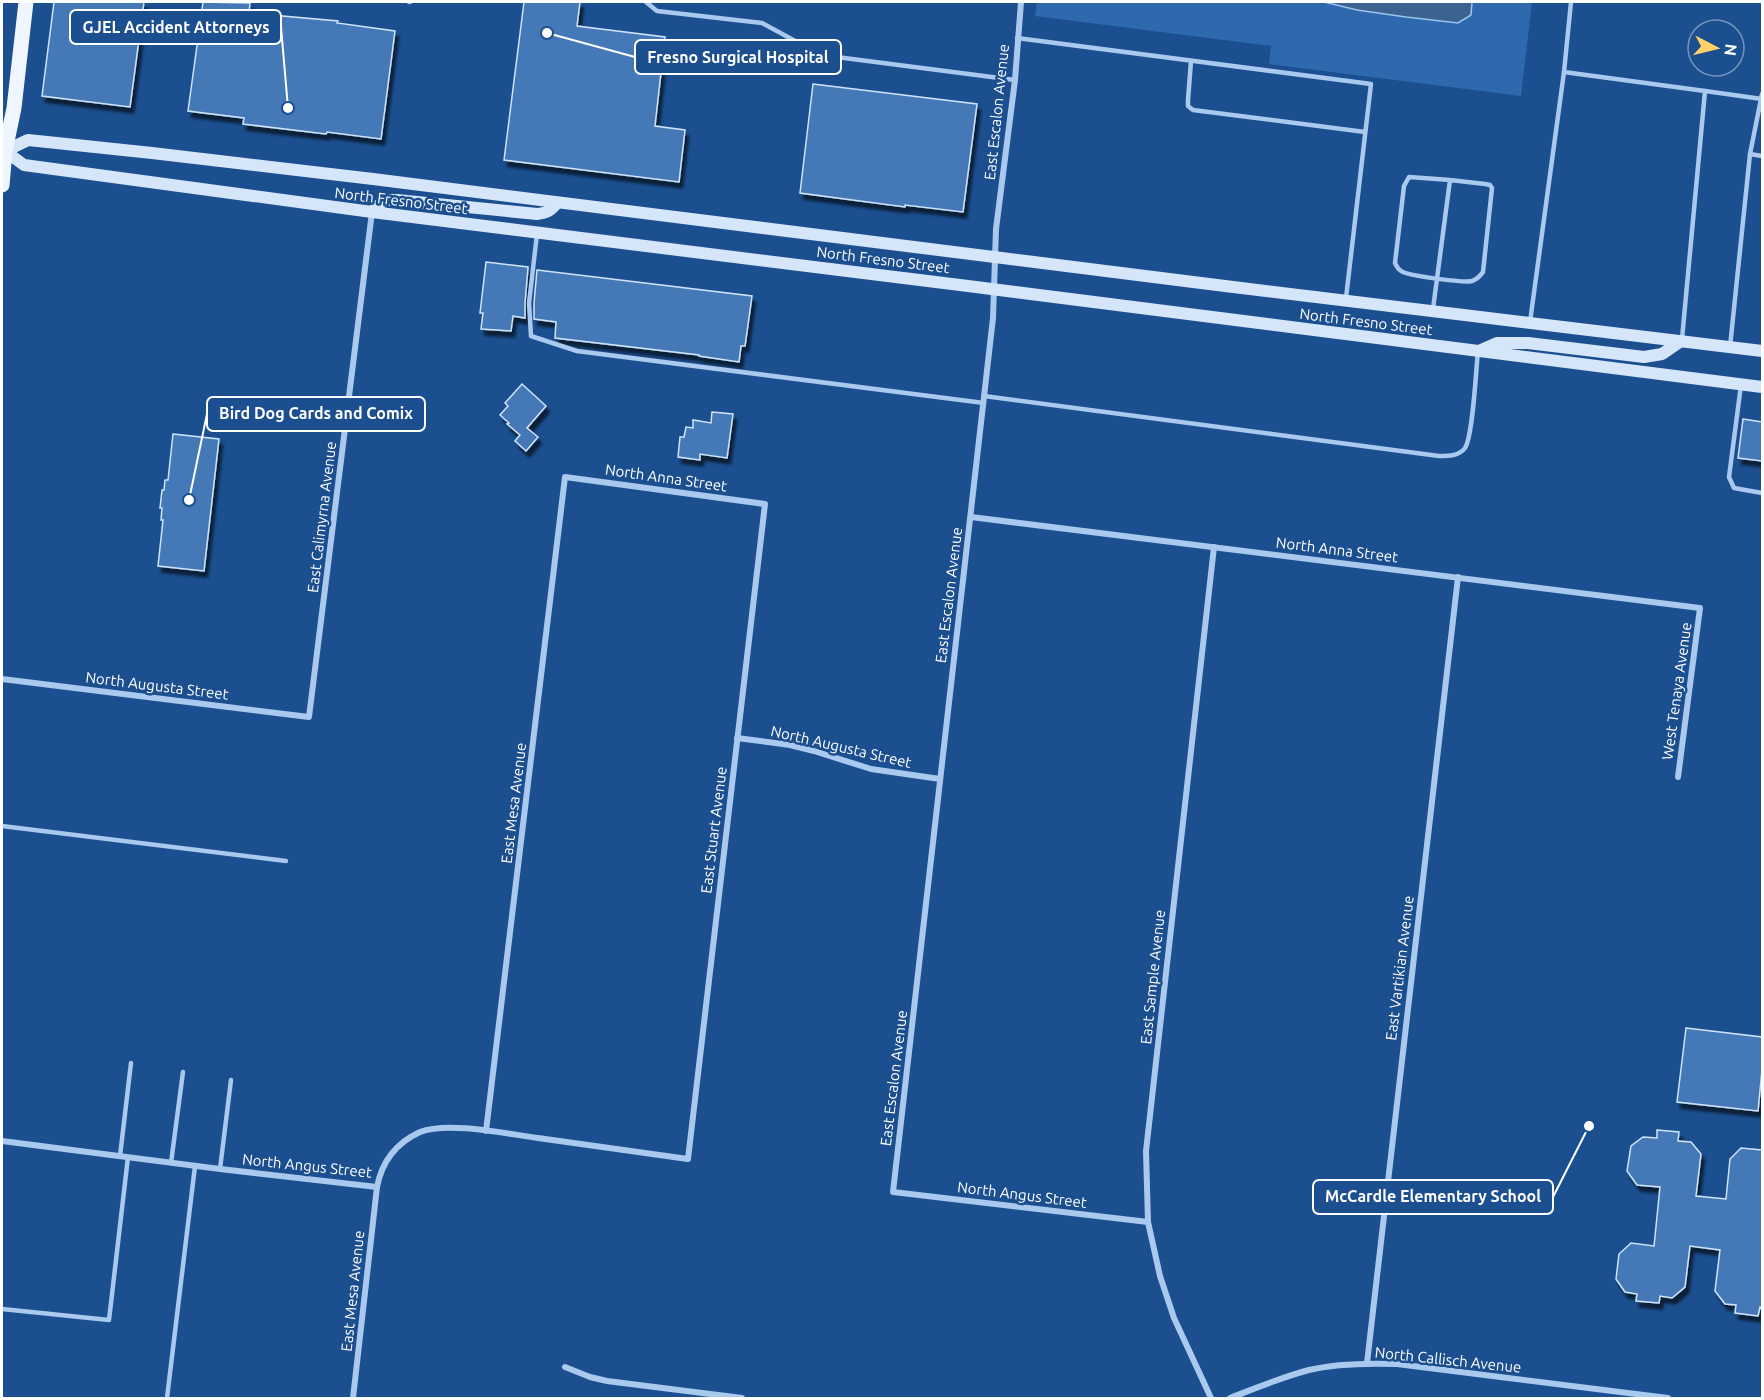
<svg xmlns="http://www.w3.org/2000/svg" width="1764" height="1400" font-family="Ubuntu,sans-serif">
	<defs>
		<filter id="shadow"><feDropShadow dx="3.5" dy="6" stdDeviation="1.5" flood-color="#0009"/></filter>
	</defs>
	<rect width="100%" height="100%" fill="#1b4f8f"/>
	<polygon fill="#2e69ad" points="1037,2 1532,2 1521,96 1269,64 1271,46 1035,16"/>
	<polygon fill="#3c6290" stroke="#9cc4f0" stroke-width="1.5" points="1324,2 1472,2 1471,15 1458,23 1406,17 1357,10"/>
	<g fill="#4478b7" stroke="#cfe3fa" stroke-width="1.5" filter="url(#shadow)">
		<polygon points="54,2 144,2 130,107 42,96"/>
		<polygon points="203,2 250,3 249,13 338,21 337,23 395,31 381,139 327,132 326,134 243,124 244,118 188,111"/>
		<polygon points="524,2 580,2 577,26 665,37 655,126 685,130 679,182 504,160"/>
		<polygon points="813,84 977,104 963,212 905,205 905,207 800,193"/>
		<polygon points="486,262 528,267 528,268 525,303 525,318 513,316 511,331 481,329 483,313 480,313"/>
		<polygon points="537,270 752,296 745,346 741,346 739,362 699,356 699,355 555,338 556,322 534,319 534,303"/>
		<polygon points="522,384 546,406 527,428 538,437 526,451 515,441 520,435 507,424 509,423 500,415 508,406 505,403"/>
		<polygon points="712,412 733,414 727,458 700,454 700,460 678,457 680,437 684,437 686,427 693,428 693,420 711,423"/>
		<polygon points="1743,419 1762,422 1762,461 1738,458"/>
		<polygon points="173,434 219,439 204,571 158,566 163,520 161,520 162,508 160,508 162,490 164,490 165,480 168,480"/>
		<polygon points="1686,1028 1762,1037 1762,1070 1758,1111 1677,1102"/>
		<polygon points="1657,1130 1679,1132 1678,1141 1691,1142 1701,1154 1696,1196 1726,1199 1730,1159 1741,1148 1762,1150 1762,1308 1760,1307 1758,1316 1735,1313 1736,1305 1725,1304 1715,1291 1720,1250 1690,1246 1685,1287 1672,1298 1660,1296 1659,1303 1636,1301 1637,1294 1625,1292 1616,1279 1619,1254 1631,1243 1654,1246 1660,1187 1637,1185 1627,1171 1631,1146 1643,1137 1657,1138"/>
	</g>
	<g fill="none" stroke-linecap="round" stroke-linejoin="round">
		<g stroke="#a9c9ee" stroke-width="4.5">
			<polyline points="409,2 410,2"/>
			<polyline points="646,2 657,11 762,23 821,55 1015,80"/>
			<polyline points="1571,2 1564,72 1705,91 1682,339"/>
			<polyline points="1017,38 1371,84 1346,298"/>
			<polyline points="1191,61 1188,100 1188,106 1193,110 1365,132"/>
			<polyline points="1705,91 1762,99"/>
			<polyline points="1750,154 1762,94"/>
			<polyline points="537,234 529,303 531,336 577,351 984,403"/>
			<path d="M1433,309L1450,180L1409,177L1404,186L1395,263C1397,267 1397,268 1401,271C1408,276 1464,283 1472,281C1478,279 1480,276 1483,272L1492,188L1490,185L1485,184L1450,180"/>
			<polyline points="1530,322 1564,72"/>
			<polyline points="1730,347 1750,154 1762,156"/>
			<polyline points="1741,385 1729,477 1734,488 1762,493"/>
			<path d="M984,396L1439,456C1449,456 1459,456 1465,448C1473,436 1476,369 1478,351"/>
			<polyline points="2,826 286,861"/>
			<polyline points="120,1156 131,1063"/>
			<polyline points="171,1163 183,1072"/>
			<polyline points="220,1169 231,1080"/>
			<polyline points="2,1309 109,1320 128,1157"/>
			<polyline points="167,1398 195,1166"/>
		</g>
		<g stroke="#a9c9ee" stroke-width="6">
			<polyline points="1021,2 1015,80 996,229 993,318 893,1192 1148,1222"/>
			<polyline points="971,517 1700,608 1678,777"/>
			<polyline points="2,679 309,717 372,212"/>
			<polyline points="737,738 790,745 814,751 871,769 940,779"/>
			<path d="M2,1141L220,1169L377,1187C382,1161 396,1143 420,1132C448,1121 508,1134 538,1138C588,1145 638,1152 688,1159L765,504L565,477L486,1131"/>
			<polyline points="1367,1363 1458,577"/>
			<polyline points="565,1367 590,1377 607,1381 742,1398"/>
			<polyline points="353,1398 377,1187"/>
			<polyline points="1211,1398 1174,1318 1160,1276 1148,1222 1146,1151 1214,547"/>
			<path d="M1230,1398C1256,1388 1282,1377 1309,1370C1338,1363 1368,1363 1397,1364L1668,1398"/>
		</g>
		<g stroke="#d6e6fa" stroke-width="12">
			<polyline points="2,151 5,151 28,140 152,153 373,179 1225,286 1762,351"/>
			<polyline points="5,151 24,165 372,212 968,286 1762,387"/>
			<path d="M372,212L384,200H397L537,214C547,213 550,211 557,203"/>
			<polyline points="1479,351 1497,343 1528,343 1644,357 1662,354 1681,341"/>
		</g>
		<polyline stroke="#f0f6ff" stroke-width="15" points="2,185 5,151 14,108 26,2"/>
	</g>
	<g text-anchor="middle" stroke-width="5" stroke-linejoin="round" paint-order="stroke">
		<g font-size="15" fill="#fff" stroke="#1b4f8f">
			<text transform="translate(997 112) rotate(-84)" y="5">East Escalon Avenue</text>
			<text transform="translate(401 201) rotate(7)" y="5">North Fresno Street</text>
			<text transform="translate(883 260) rotate(7)" y="5">North Fresno Street</text>
			<text transform="translate(1366 322) rotate(7)" y="5">North Fresno Street</text>
			<text transform="translate(666 478) rotate(8)" y="5">North Anna Street</text>
			<text transform="translate(322 517) rotate(-83)" y="5">East Calimyrna Avenue</text>
			<text transform="translate(1337 550) rotate(7)" y="5">North Anna Street</text>
			<text transform="translate(949 595) rotate(-83)" y="5">East Escalon Avenue</text>
			<text transform="translate(157 686) rotate(7)" y="5">North Augusta Street</text>
			<text transform="translate(1677 691) rotate(-82)" y="5">West Tenaya Avenue</text>
			<text transform="translate(841 747) rotate(13)" y="5">North Augusta Street</text>
			<text transform="translate(514 803) rotate(-83)" y="5">East Mesa Avenue</text>
			<text transform="translate(714 830) rotate(-83)" y="5">East Stuart Avenue</text>
			<text transform="translate(1400 968) rotate(-83)" y="5">East Vartikian Avenue</text>
			<text transform="translate(1153 977) rotate(-84)" y="5">East Sample Avenue</text>
			<text transform="translate(894 1078) rotate(-83)" y="5">East Escalon Avenue</text>
			<text transform="translate(307 1166) rotate(6)" y="5">North Angus Street</text>
			<text transform="translate(1022 1195) rotate(7)" y="5">North Angus Street</text>
			<text transform="translate(353 1291) rotate(-84)" y="5">East Mesa Avenue</text>
			<text transform="translate(1448 1360) rotate(6)" y="5">North Callisch Avenue</text>
		</g>
	</g>
	<path fill="none" stroke="#fff" stroke-width="2" d="M288 108L281 27M547 33L635 57M189 500L207 414M1589 1126L1553 1197"/>
	<g fill="#fff" stroke="#1b4f8f" stroke-width="2">
		<circle cx="288" cy="108" r="6"/>
		<circle cx="547" cy="33" r="6"/>
		<circle cx="189" cy="500" r="6"/>
		<circle cx="1589" cy="1126" r="6"/>
	</g>
	<g fill="#1b4f8f" stroke="#fff" stroke-width="2">
		<rect x="70" y="10" width="211" height="34" rx="6"/>
		<rect x="635" y="40" width="206" height="34" rx="6"/>
		<rect x="207" y="397" width="218" height="34" rx="6"/>
		<rect x="1313" y="1180" width="240" height="34" rx="6"/>
	</g>
	<g font-size="16" text-anchor="middle" font-weight="bold" fill="#fff">
		<text x="176" y="33">GJEL Accident Attorneys</text>
		<text x="738" y="63">Fresno Surgical Hospital</text>
		<text x="316" y="419">Bird Dog Cards and Comix</text>
		<text x="1433" y="1202">McCardle Elementary School</text>
	</g>
	<rect width="1764" height="1400" fill="none" stroke="#ffffff" stroke-width="6"/>
	<g transform="translate(1716 48) rotate(97)"><circle r="28" fill="#1b4f8f" stroke="#7695bc" stroke-width="1.5"/>
	<path d="M0-4.5L10 22L0 15L-10 22Z" fill="#ffd166"/>
	<text y="-9" font-size="16" font-weight="bold" text-anchor="middle" fill="#ffffff">N</text>
	</g>
</svg>
